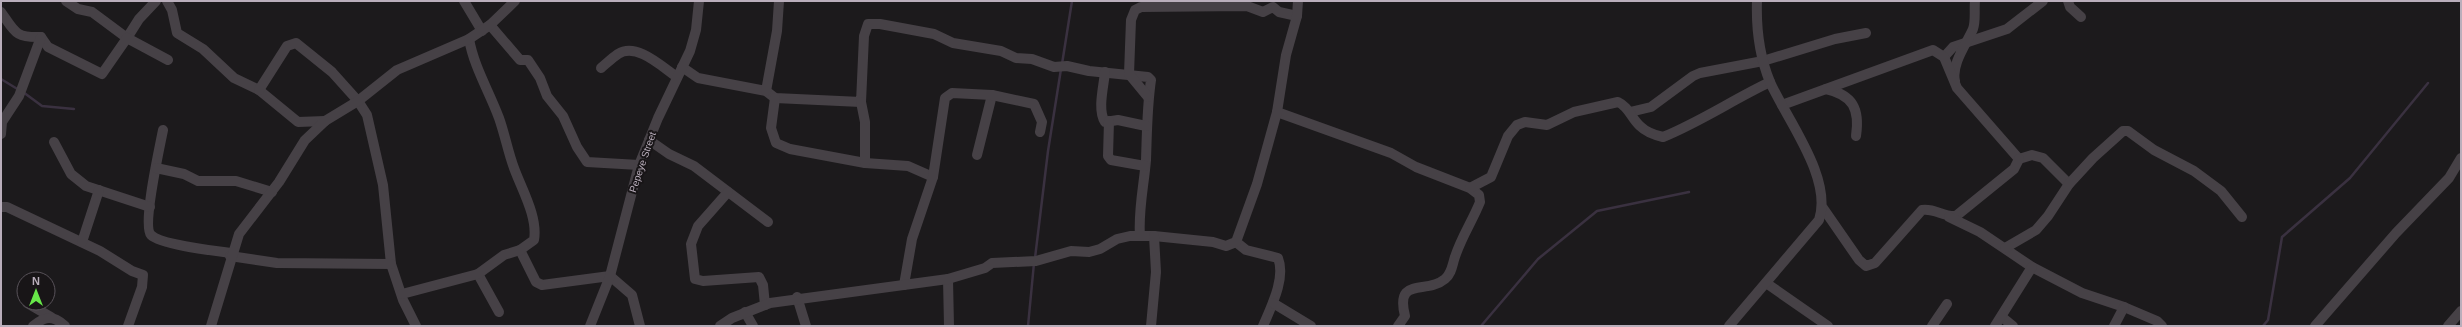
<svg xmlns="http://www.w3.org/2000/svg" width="2462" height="327" font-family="Helvetica,sans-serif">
	<rect width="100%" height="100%" fill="#1c1a1c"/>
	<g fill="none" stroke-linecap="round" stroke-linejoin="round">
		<g stroke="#3a3140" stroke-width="2.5">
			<polyline points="1062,64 1072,1"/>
			<polyline points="1,79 19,90"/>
			<polyline points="23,92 42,106 74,109"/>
			<polyline points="1035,258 1048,151 1061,69"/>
			<polyline points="1028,326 1034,263"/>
			<polyline points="1481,326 1538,259 1597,211 1689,192"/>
			<polyline points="2263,326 2268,320 2282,237 2350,178 2428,83"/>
		</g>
		<g stroke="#464146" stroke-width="10">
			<polyline points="66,1 78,9 92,12 127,38 139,19 156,1"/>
			<polyline points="167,1 172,10 177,33 203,49 234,78 259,90 298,122 325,121"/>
			<polyline points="464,1 482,31"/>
			<polyline points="2068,1 2070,7 2081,17"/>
			<path d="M1,12C15,32 15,38 41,37L48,47L102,74L127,38L168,60"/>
			<polyline points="490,25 520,60 528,60 540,78 547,96 563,116 577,147 587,162 639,165"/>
			<polyline points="1944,57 1953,47 2007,29 2043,1"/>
			<path d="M682,67L698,78L766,91L775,98L861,102L864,36L868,24H880L934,34L953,43L1001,51L1016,58L1032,59L1054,67L1067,66L1089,71L1148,77L1151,80C1147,107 1147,132 1146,160C1144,185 1138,211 1140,236"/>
			<path d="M601,68C606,64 612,58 618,54C637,42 662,67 677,77"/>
			<path d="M1105,72C1104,85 1097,110 1105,122L1118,120L1146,126"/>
			<path d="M1955,81C1951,64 1967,43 1973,29C1976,21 1974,9 1975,1"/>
			<path d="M1826,89C1853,95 1860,109 1856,136"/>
			<polyline points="259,90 287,46 296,43 332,72 358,101 367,115 383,185 391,264 403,300 416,326"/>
			<polyline points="766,91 777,31 779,1"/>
			<polyline points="1148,97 1129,74 1131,20 1135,10 1141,7 1247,6 1263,12 1273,7 1279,12 1297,16"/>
			<polyline points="775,98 771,128 776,143 790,149 865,163 908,166 933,177"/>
			<polyline points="861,102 865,122 865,163"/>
			<polyline points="1782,105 1933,50 1944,57 1957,88 2019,159"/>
			<path d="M1277,112L1391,153L1416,167L1470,188L1479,195L1480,202C1472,222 1460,239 1454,260C1452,267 1451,274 1445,279C1426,295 1395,276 1405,316L1398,326"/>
			<polyline points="1630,112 1651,107 1693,76 1700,73 1763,61 1835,39 1866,33"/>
			<polyline points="1109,121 1108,156 1111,160 1145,166"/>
			<path d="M163,130C160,146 142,226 151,235C161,245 216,251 231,253"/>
			<polyline points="1,134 2,122 19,96 41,37"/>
			<polyline points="649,140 669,154 694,166 768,222"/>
			<polyline points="54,142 71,174 86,186 150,207"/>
			<polyline points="977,155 992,95"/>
			<polyline points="2019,159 2032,155 2043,158 2069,184"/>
			<polyline points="156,168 184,174 198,181 236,181 272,192"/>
			<path d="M1470,188L1491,177L1508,136L1517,125L1525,122L1547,125L1574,112L1618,102C1629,107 1631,118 1640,126C1646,132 1654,135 1663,137C1700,122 1734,99 1770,82"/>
			<polyline points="728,192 698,226 691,244 695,279 703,281 759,277 763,285 765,305"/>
			<polyline points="1,207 7,207 100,251 132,271 143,275 142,287 128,326"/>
			<path d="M1823,208L1859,260L1866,266L1875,263L1922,210C1935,208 1943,217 1956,216L2014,169L2019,159"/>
			<polyline points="1949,217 1980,232 2032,267 2082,293 2124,307 2157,321 2162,326"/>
			<polyline points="82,242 99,190"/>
			<path d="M1236,242L1246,250L1278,258C1286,278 1271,307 1263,326"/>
			<polyline points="2005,248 2036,230 2048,216 2069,184 2093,158 2123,131 2128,131 2154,150 2194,171 2221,191 2242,217"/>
			<polyline points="520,250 536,282 542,285 610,276 632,295 640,326"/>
			<polyline points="230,256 277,263 391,264"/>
			<polyline points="478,274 499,312"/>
			<polyline points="948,279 949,326"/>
			<polyline points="1766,283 1828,326"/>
			<polyline points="904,285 912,239 933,177 945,98 952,93 992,95 1034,104 1042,122 1040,132"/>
			<path d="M402,294L478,274L504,255L520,250L534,240C538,217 522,190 514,168C508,152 505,135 499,118C489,91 474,67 469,39"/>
			<polyline points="797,297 806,326"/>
			<polyline points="27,303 51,317"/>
			<polyline points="1273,303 1311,326"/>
			<polyline points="745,312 753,326"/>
			<polyline points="2002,317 2013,326"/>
			<path d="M33,326C45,316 53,315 65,326"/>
			<polyline points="211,326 239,234 279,182 305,140 325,121 358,101 397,70 469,39 490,25 515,1"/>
			<polyline points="590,326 610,276 639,165 658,118 690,51 696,30 699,1"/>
			<polyline points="720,326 732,318 770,303 948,279 985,268 992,263 1036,261 1071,251 1089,252 1100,249 1117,239 1130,236 1154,236 1213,242 1226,246 1236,242 1257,184 1277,112 1286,55 1297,16 1298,1"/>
			<polyline points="1151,326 1156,272 1154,236"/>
			<path d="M1729,326L1819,220C1833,178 1787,120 1770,82C1759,55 1756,30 1757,1"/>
			<polyline points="1932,326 1947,304"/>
			<polyline points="1995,326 2032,267"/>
			<polyline points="2114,326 2124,307"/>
			<polyline points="2315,326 2396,233 2449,178 2461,158"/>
			<polyline points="2448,326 2461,311"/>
		</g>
	</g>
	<g text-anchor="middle" stroke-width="4" stroke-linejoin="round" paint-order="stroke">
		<g font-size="10" fill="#b9aebb" stroke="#181517">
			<text transform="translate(642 162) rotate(-71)" y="4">Pepeye Street</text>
		</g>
	</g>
	<rect width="2462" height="327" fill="none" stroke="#b9aebb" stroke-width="4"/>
	<g transform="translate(36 291)"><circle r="19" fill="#181517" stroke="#585259"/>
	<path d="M0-3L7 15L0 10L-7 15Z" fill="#67e649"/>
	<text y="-6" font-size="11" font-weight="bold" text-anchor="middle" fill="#b9aebb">N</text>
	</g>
</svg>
